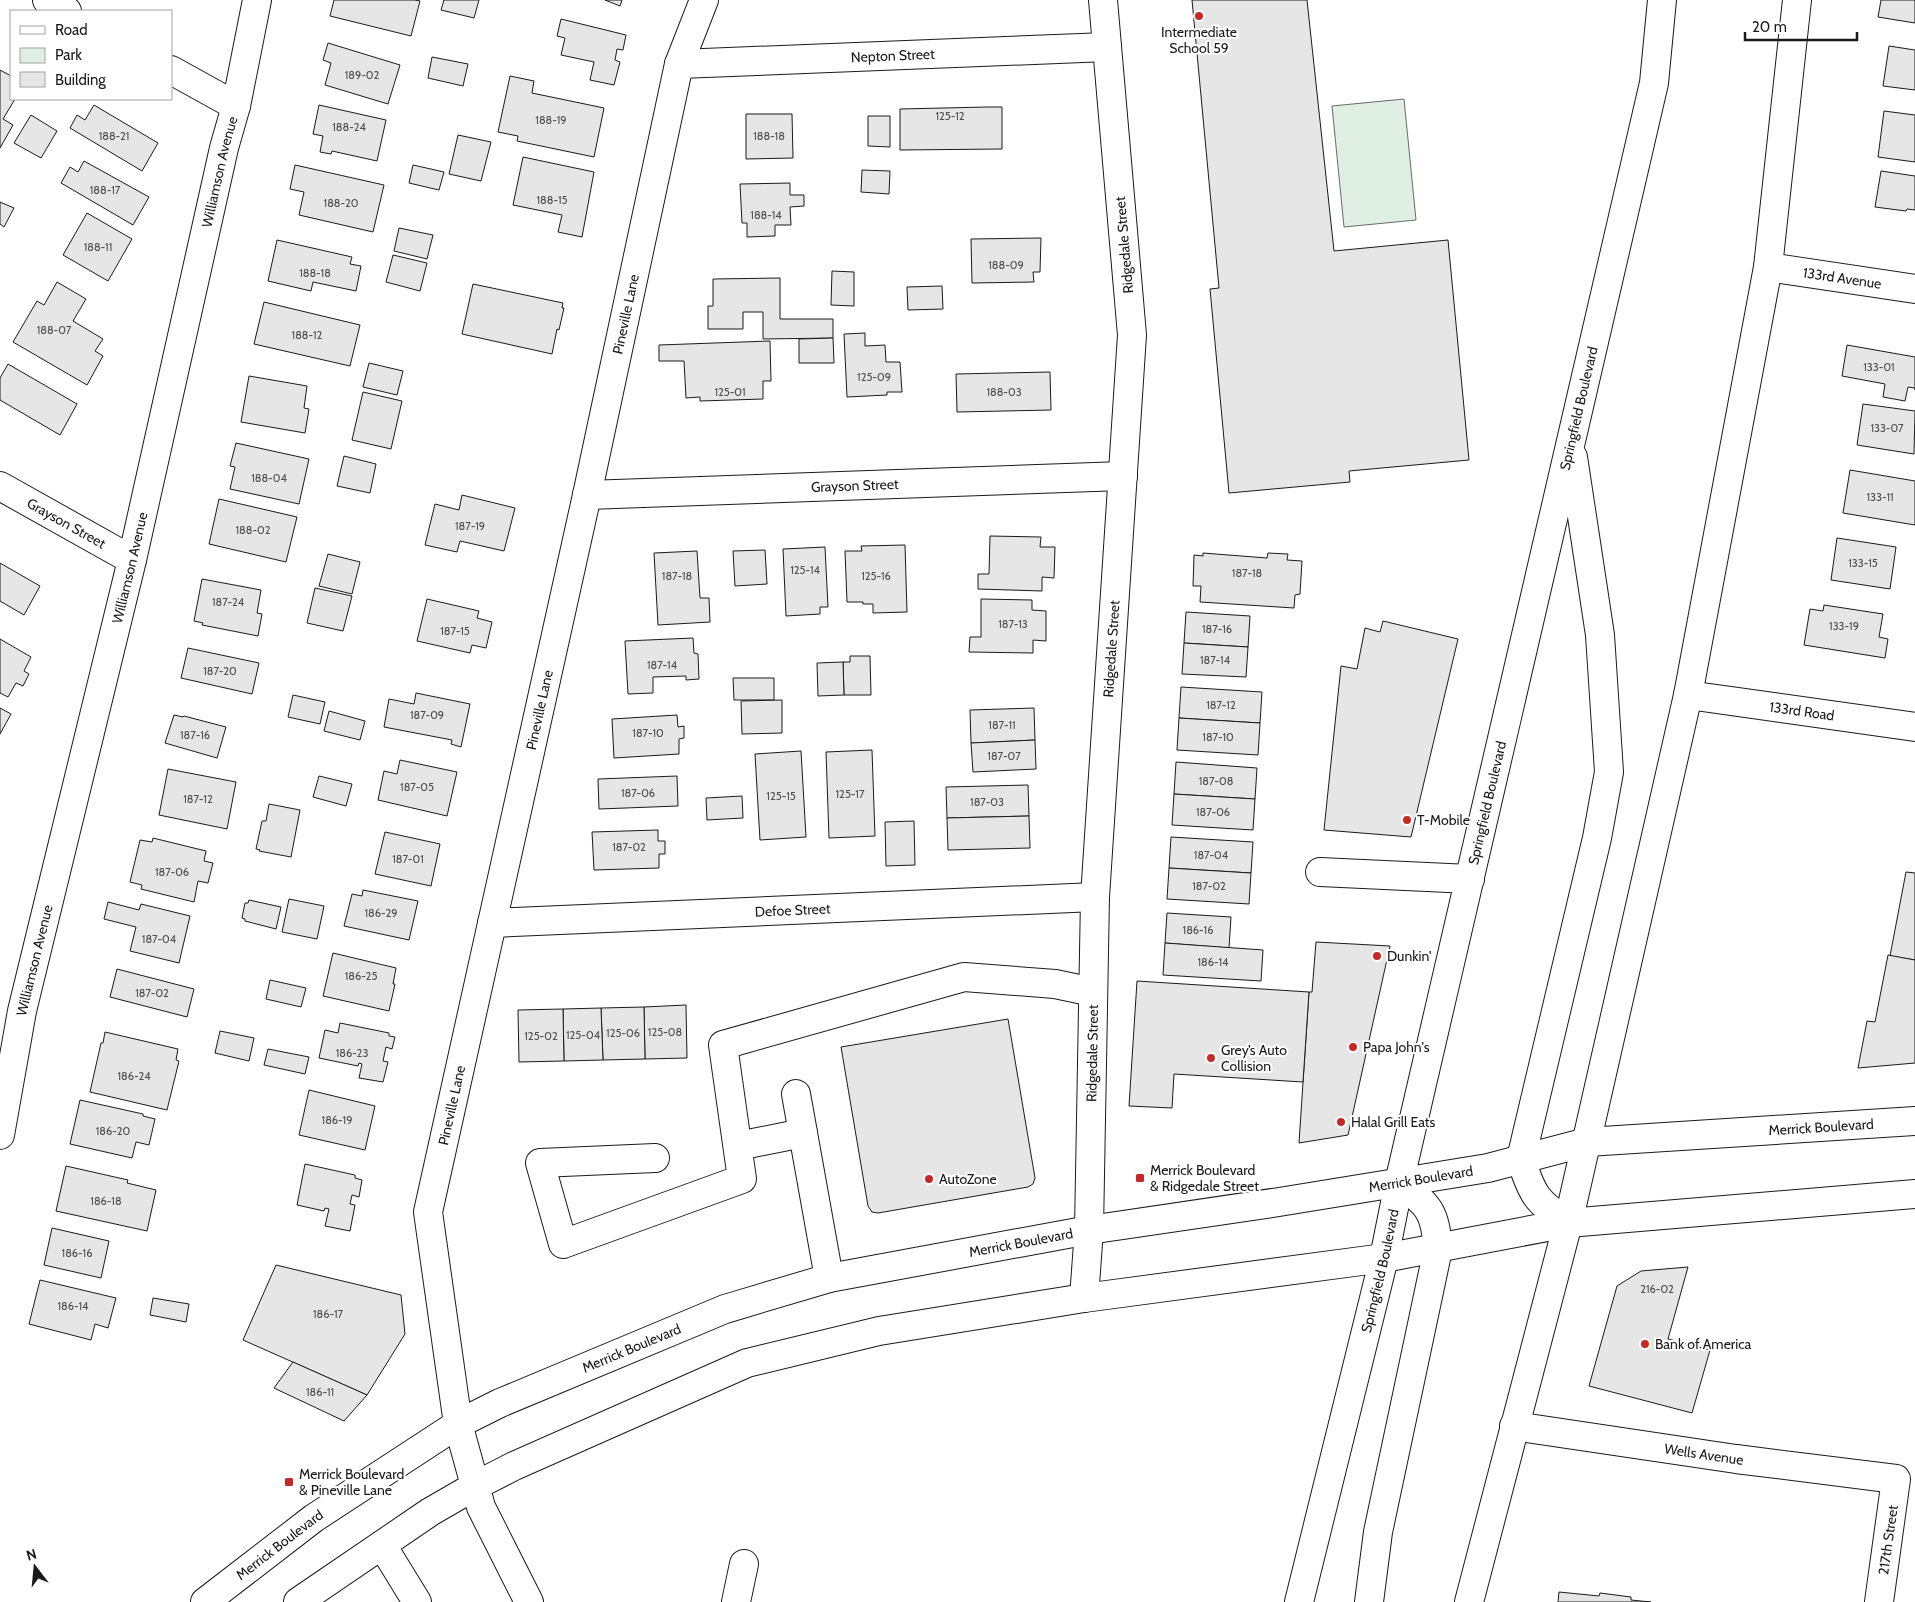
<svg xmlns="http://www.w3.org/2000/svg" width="1915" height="1602" font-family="Cabin,sans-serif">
	<rect width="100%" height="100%" fill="#fff"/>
	<polygon fill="#e0efe3" stroke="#6a6a6a" points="1404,99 1416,220 1344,227 1332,106"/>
	<g fill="#e6e6e6" stroke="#1a1a1a">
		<polygon points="334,0 415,0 420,1 411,36 330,16"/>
		<polygon points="444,0 479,0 474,18 441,10"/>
		<polygon points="605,0 622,0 620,6"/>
		<polygon points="1192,0 1307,0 1334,251 1448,240 1469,460 1349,471 1350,482 1229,493 1210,289 1219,288"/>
		<polygon points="1881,0 1915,0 1915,23 1878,17"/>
		<polygon points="561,19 626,35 623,50 617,49 615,60 620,62 614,85 590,80 594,62 561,55 565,38 557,36"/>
		<polygon points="328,43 400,65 388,104 325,85 331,63 323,60"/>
		<polygon points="1889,46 1915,50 1915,90 1883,86"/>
		<polygon points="432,57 468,64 463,86 428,78"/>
		<polygon points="0,70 11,76 11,99 15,99 3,119 13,125 0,148"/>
		<polygon points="510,76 534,81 532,93 604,108 594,157 517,141 518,136 498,132"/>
		<polygon points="94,105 158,143 142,171 70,128 77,115 85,120"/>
		<polygon points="319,105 386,120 377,161 332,151 331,154 320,152 323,136 313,134"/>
		<polygon points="987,107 1002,107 1002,149 900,150 900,109"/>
		<polygon points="1884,111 1915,115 1915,162 1878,157"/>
		<polygon points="746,114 792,114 793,158 746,159"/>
		<polygon points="31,115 57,131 41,158 14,143"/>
		<polygon points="868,116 890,116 890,147 868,146"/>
		<polygon points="458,135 491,142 481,181 449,174"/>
		<polygon points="523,157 594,172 582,237 558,232 562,215 513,205"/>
		<polygon points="84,161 149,197 133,225 61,183 70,167 78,172"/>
		<polygon points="295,165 384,185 373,232 299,215 304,192 290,189"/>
		<polygon points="413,165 444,172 439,190 409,183"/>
		<polygon points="862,170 890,171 889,194 861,192"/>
		<polygon points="1881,171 1915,176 1915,210 1907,209 1906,211 1875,207"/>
		<polygon points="790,183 790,195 804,195 804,206 790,207 791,225 775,225 775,236 747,237 747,223 742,223 740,184"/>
		<polygon points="0,202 14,208 4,227 0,224"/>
		<polygon points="87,213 132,239 108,281 63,255"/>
		<polygon points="399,228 433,235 427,259 394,251"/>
		<polygon points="1041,238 1040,272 1033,272 1034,282 972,283 971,239"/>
		<polygon points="277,240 352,257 350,264 361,266 356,291 313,282 311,291 268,281"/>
		<polygon points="393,255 427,263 420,291 386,282"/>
		<polygon points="832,271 854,272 854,306 831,305"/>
		<polygon points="780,278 780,319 833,319 833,338 763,339 763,312 743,312 743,329 708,329 708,306 713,306 713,279"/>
		<polygon points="57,282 86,299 73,321 103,339 95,351 103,356 87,385 13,342 37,301 44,305"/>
		<polygon points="473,284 563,303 562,308 564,308 559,330 557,329 552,354 462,334"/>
		<polygon points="942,286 943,309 908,310 907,287"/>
		<polygon points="264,302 360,325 350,366 254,344"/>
		<polygon points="865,333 865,346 885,345 886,362 900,362 902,392 887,392 887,395 847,397 844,334"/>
		<polygon points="833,338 834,363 799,363 799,339"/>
		<polygon points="770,341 771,381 763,381 763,399 700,401 700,397 686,398 684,361 659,361 659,345"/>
		<polygon points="1847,345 1915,357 1915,390 1915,388 1908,387 1905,401 1883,397 1885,384 1842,376"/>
		<polygon points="369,363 403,371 397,395 363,387"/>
		<polygon points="8,364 77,404 60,435 0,400 0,378"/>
		<polygon points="1050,372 1051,410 957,412 956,374"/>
		<polygon points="249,376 307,386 304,408 309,409 305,433 241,422"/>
		<polygon points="363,392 402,401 391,449 352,440"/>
		<polygon points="1863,404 1915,411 1914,454 1857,445"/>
		<polygon points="236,443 309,459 299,504 230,489 235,467 230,466"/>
		<polygon points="344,456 376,464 370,493 337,486"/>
		<polygon points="1850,470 1915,481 1915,525 1843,513"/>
		<polygon points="462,495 515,508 504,551 460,541 457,552 425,545 435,504 459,510"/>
		<polygon points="219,499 297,517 286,562 209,544"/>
		<polygon points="990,536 1041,537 1040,547 1055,547 1054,578 1042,577 1042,591 978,589 978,574 989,574"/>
		<polygon points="1837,538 1896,547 1890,589 1831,580"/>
		<polygon points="905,545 907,612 873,613 873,604 863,604 863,602 847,602 845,551 862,551 861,546"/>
		<polygon points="825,547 828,607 820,607 820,614 786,616 783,549"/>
		<polygon points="765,550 767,584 735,586 733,551"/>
		<polygon points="697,551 700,598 709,598 710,622 658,625 654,553"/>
		<polygon points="1203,553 1267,558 1268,553 1288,554 1287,560 1302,561 1300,594 1295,595 1294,608 1200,602 1201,586 1193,586 1194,555 1203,556"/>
		<polygon points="328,554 360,562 352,594 319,586"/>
		<polygon points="0,563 40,586 24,615 0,601"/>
		<polygon points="202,579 261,590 257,613 262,614 258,636 202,625 203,623 194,621"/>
		<polygon points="315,588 352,596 343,631 307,623"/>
		<polygon points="427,599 479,611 477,618 492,622 486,648 472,645 470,653 417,641"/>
		<polygon points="981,599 1032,600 1032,610 1046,611 1046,641 1033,640 1033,653 969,652 970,637 981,637"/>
		<polygon points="1824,605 1883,614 1879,637 1888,639 1885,658 1804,645 1810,609 1823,611"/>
		<polygon points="1186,612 1250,616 1248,647 1184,643"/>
		<polygon points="1383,621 1458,639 1411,837 1324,830 1341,666 1357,669 1365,628 1380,632"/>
		<polygon points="693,638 694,653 698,654 699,679 686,680 686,676 653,677 653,693 628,694 625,641"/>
		<polygon points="0,639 31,657 24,671 29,674 23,686 16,683 8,697 0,693"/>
		<polygon points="1184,643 1248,647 1246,677 1182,674"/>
		<polygon points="188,648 259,663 252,694 181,678"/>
		<polygon points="850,656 870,656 871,695 844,695 843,662 850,662"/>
		<polygon points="843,662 844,695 818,696 817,663"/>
		<polygon points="733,678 774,678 774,700 734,700"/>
		<polygon points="1181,687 1262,692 1260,723 1179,718"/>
		<polygon points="416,693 470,704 461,747 451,744 452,740 384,727 389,699 414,704"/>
		<polygon points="293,695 325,702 320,724 288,717"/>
		<polygon points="782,700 782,733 742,734 741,701"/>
		<polygon points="0,708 11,714 0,734"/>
		<polygon points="1034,708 1035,740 971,743 970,710"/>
		<polygon points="329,711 365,721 360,740 324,731"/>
		<polygon points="174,715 183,717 184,716 226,727 217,758 165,743"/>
		<polygon points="677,715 678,727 684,726 684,738 679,739 679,754 614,758 612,719"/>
		<polygon points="1179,718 1260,723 1258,755 1177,750"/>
		<polygon points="1035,740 1036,769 973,772 971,743"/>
		<polygon points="872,750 875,836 829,838 826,752"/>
		<polygon points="801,751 806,837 760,840 755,754"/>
		<polygon points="400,760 457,772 447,816 378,800 384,771 397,774"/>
		<polygon points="1176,762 1257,768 1255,799 1174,794"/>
		<polygon points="168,769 236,782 227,829 159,815"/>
		<polygon points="319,776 352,784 346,806 313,797"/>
		<polygon points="677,776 678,806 599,809 598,779"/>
		<polygon points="1028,785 1029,816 947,818 946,787"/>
		<polygon points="1174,794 1255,799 1253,830 1172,825"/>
		<polygon points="742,796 743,818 707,820 706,798"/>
		<polygon points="269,804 300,810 291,857 259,851 260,850 256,849 262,821 266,821"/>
		<polygon points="1029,816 1030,848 948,850 947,818"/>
		<polygon points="914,821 915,865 886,866 885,822"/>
		<polygon points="658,830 658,841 665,841 665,854 659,854 659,868 594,870 592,832"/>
		<polygon points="385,832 440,844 431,886 375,874"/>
		<polygon points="1171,837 1253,842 1251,873 1169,868"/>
		<polygon points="153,838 206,851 204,861 213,863 208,883 198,881 194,902 141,889 142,885 130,882 140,840 152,842"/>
		<polygon points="1169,868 1251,873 1249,904 1167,899"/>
		<polygon points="1906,872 1915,873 1915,960 1890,956"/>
		<polygon points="363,890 418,901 409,940 344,926 352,894 362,896"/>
		<polygon points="289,899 324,906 317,939 282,932"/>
		<polygon points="249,900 281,907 276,929 245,921 245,919 242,918 245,903 248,903"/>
		<polygon points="108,902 139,910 141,904 190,916 179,963 130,951 136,927 104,919"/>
		<polygon points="1167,913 1231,917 1229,948 1165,943"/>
		<polygon points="1316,942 1390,946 1348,1135 1299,1143 1309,992 1312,992"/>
		<polygon points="1165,943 1263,950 1261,981 1163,975"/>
		<polygon points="333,953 396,968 393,984 395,984 389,1011 323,996"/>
		<polygon points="1888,955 1915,960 1915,1063 1858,1068 1867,1021 1875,1022"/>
		<polygon points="117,969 194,989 187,1017 110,997"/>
		<polygon points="270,980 306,988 301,1007 266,999"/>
		<polygon points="1137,981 1309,992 1303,1082 1174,1074 1172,1108 1129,1106"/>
		<polygon points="686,1005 687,1058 645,1059 644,1007"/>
		<polygon points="644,1007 645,1059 603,1060 601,1008"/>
		<polygon points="601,1008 603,1060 564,1061 563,1009"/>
		<polygon points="563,1009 564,1061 519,1062 518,1010"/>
		<polygon points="1008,1019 1035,1178 1033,1184 1028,1187 878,1213 872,1212 868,1206 841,1047"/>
		<polygon points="340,1023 389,1033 389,1036 395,1037 392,1049 386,1047 383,1061 388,1062 383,1082 359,1078 362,1064 359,1063 358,1066 319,1058 325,1030 338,1033"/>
		<polygon points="220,1031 254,1038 249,1061 215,1053"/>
		<polygon points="105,1032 178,1049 176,1060 179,1061 167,1110 90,1092 101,1043 103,1043"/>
		<polygon points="268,1049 309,1057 305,1074 264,1065"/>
		<polygon points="309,1090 375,1106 365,1150 299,1135"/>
		<polygon points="80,1100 143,1114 143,1116 155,1119 149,1145 136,1142 132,1158 70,1144"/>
		<polygon points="305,1164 355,1175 355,1178 362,1180 359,1197 352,1195 350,1204 355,1205 350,1231 325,1226 329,1209 325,1208 324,1211 297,1205"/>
		<polygon points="66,1166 128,1180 127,1183 156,1190 147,1231 56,1211"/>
		<polygon points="52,1228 109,1241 101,1278 44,1265"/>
		<polygon points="276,1265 401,1295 405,1334 367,1395 243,1340"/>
		<polygon points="1688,1267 1668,1339 1710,1350 1692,1413 1589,1386 1617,1286 1641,1271"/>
		<polygon points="40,1280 116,1298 108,1328 95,1324 91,1340 29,1324"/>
		<polygon points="153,1298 189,1304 186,1322 150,1315"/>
		<polygon points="293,1362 367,1395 344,1421 274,1388"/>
		<polygon points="1559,1592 1599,1596 1600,1593 1631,1597 1631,1600 1651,1602 1558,1602"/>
	</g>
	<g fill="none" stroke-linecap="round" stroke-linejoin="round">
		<g stroke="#1a1a1a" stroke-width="30">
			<g id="minor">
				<polyline points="47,0 67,11"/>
				<path id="s1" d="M679,64L1107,47"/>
				<polyline points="171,70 236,106"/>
				<path id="s2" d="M1768,267L1915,289"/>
				<path id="s3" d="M0,486L132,560"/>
				<path id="s4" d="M587,495L1123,476"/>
				<path id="s5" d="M1688,695L1915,727"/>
				<polyline points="1320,872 1470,879"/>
				<path id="s6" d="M492,923L1095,897"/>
				<polyline points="796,1094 829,1278"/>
				<path id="s7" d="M0,1135L22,1011L132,560L224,148L236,106L257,0"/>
				<polyline points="738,1146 803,1133"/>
				<polyline points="655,1158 540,1163 563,1244 742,1179 723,1045 964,977 1055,984 1093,992"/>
				<path id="s8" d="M1084,1298L1089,1230L1095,897L1132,335L1103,0"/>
				<path id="s9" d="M1514,1426L1736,1459L1896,1479L1879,1602"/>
				<polyline points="382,1545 417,1602"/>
				<path id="s10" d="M529,1602L481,1507L458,1424L428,1212L587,495L679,64L704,0"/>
				<polyline points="736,1602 744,1564"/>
			</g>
		</g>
		<g stroke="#1a1a1a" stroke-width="30">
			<g id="major">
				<path d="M1568,1223C1537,1202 1532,1195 1521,1159L1597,838L1609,772L1600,635L1573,457"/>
				<path id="s11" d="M205,1602L314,1518L458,1424L500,1403L725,1309L829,1278L1089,1230L1279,1202L1488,1168L1587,1142L1915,1121"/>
				<polyline points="298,1602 430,1512 475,1486 514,1466 747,1363 879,1331 1084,1298 1384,1258 1568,1223 1915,1194"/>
				<path id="s12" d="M1299,1602L1384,1258L1399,1183L1654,83L1662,0"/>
				<path d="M1369,1602L1378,1532L1438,1249C1435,1211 1429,1205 1399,1183"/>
				<polyline points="1469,1602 1568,1223 1688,695 1768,267 1797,0"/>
			</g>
		</g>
		<use href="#minor" stroke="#fff" stroke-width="28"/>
		<use href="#major" stroke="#fff" stroke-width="28"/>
	</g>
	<g fill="#c62828" stroke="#fff" stroke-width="2">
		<circle cx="1199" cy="16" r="5"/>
		<circle cx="1407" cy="820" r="5"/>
		<circle cx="1377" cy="956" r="5"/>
		<circle cx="1353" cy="1047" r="5"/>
		<circle cx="1211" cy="1058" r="5"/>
		<circle cx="1341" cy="1122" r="5"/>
		<rect x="1135" y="1173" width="10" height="10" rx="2.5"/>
		<circle cx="929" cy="1179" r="5"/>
		<circle cx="1645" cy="1344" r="5"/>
		<rect x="284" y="1477" width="10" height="10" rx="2.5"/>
	</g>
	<g text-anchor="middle" stroke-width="4" stroke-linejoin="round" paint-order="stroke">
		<g font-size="11" fill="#4d4d4d">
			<text x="362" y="79">189-02</text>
			<text x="950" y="120">125-12</text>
			<text x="551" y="124">188-19</text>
			<text x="349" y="131">188-24</text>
			<text x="114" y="140">188-21</text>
			<text x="769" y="140">188-18</text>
			<text x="105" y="194">188-17</text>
			<text x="552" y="204">188-15</text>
			<text x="341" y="207">188-20</text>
			<text x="766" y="219">188-14</text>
			<text x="98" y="251">188-11</text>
			<text x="1006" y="269">188-09</text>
			<text x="315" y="277">188-18</text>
			<text x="54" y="334">188-07</text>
			<text x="307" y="339">188-12</text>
			<text x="1879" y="371">133-01</text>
			<text x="874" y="381">125-09</text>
			<text x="730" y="396">125-01</text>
			<text x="1004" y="396">188-03</text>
			<text x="1887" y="432">133-07</text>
			<text x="269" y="482">188-04</text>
			<text x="1880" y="501">133-11</text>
			<text x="470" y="530">187-19</text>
			<text x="253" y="534">188-02</text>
			<text x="1863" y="567">133-15</text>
			<text x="805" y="574">125-14</text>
			<text x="1247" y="577">187-18</text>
			<text x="677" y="580">187-18</text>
			<text x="876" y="580">125-16</text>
			<text x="228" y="606">187-24</text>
			<text x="1013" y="628">187-13</text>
			<text x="1844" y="630">133-19</text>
			<text x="1217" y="633">187-16</text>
			<text x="455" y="635">187-15</text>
			<text x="1215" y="664">187-14</text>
			<text x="662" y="669">187-14</text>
			<text x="220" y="675">187-20</text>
			<text x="1221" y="709">187-12</text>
			<text x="427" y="719">187-09</text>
			<text x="1002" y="729">187-11</text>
			<text x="648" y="737">187-10</text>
			<text x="195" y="739">187-16</text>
			<text x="1218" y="741">187-10</text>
			<text x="1004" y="760">187-07</text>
			<text x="1216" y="785">187-08</text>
			<text x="417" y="791">187-05</text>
			<text x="638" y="797">187-06</text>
			<text x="850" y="798">125-17</text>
			<text x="781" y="800">125-15</text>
			<text x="198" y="803">187-12</text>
			<text x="987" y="806">187-03</text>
			<text x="1213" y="816">187-06</text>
			<text x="629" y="851">187-02</text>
			<text x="1211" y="859">187-04</text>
			<text x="408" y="863">187-01</text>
			<text x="172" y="876">187-06</text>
			<text x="1209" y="890">187-02</text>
			<text x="381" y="917">186-29</text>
			<text x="1198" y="934">186-16</text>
			<text x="159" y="943">187-04</text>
			<text x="1213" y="966">186-14</text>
			<text x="361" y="980">186-25</text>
			<text x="152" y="997">187-02</text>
			<text x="665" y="1036">125-08</text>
			<text x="623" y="1037">125-06</text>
			<text x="583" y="1039">125-04</text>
			<text x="541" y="1040">125-02</text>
			<text x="352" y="1057">186-23</text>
			<text x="134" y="1080">186-24</text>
			<text x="337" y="1124">186-19</text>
			<text x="113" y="1135">186-20</text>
			<text x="106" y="1205">186-18</text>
			<text x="77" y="1257">186-16</text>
			<text x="1657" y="1293">216-02</text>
			<text x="73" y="1310">186-14</text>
			<text x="328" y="1318">186-17</text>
			<text x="320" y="1396">186-11</text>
		</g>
		<g font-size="14" fill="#1a1a1a" stroke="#fff" text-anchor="start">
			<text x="1199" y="37" text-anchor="middle">Intermediate<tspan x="1199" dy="16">School 59</tspan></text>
			<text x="1417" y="825">T-Mobile</text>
			<text x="1387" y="961">Dunkin'</text>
			<text x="1363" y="1052">Papa John's</text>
			<text x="1221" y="1055">Grey’s Auto<tspan x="1221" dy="16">Collision</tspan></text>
			<text x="1351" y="1127">Halal Grill Eats</text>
			<text x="1150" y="1175">Merrick Boulevard<tspan x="1150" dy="16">&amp; Ridgedale Street</tspan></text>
			<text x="939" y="1184">AutoZone</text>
			<text x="1655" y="1349">Bank of America</text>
			<text x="299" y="1479">Merrick Boulevard<tspan x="299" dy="16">&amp; Pineville Lane</tspan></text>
		</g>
		<g font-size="14" fill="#1a1a1a" stroke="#fff">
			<text dy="5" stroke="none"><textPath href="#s1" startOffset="214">Nepton Street</textPath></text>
			<text dy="5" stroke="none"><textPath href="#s7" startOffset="988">Williamson Avenue</textPath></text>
			<text transform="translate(1124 245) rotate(-95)" y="5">Ridgedale Street</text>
			<text dy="5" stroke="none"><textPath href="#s2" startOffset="75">133rd Avenue</textPath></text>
			<text dy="5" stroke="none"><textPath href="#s10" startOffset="1326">Pineville Lane</textPath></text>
			<text dy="5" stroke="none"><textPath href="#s12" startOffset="1226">Springfield Boulevard</textPath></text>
			<text dy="5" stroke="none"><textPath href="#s4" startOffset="268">Grayson Street</textPath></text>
			<text dy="5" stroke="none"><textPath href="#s3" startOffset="76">Grayson Street</textPath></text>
			<text dy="5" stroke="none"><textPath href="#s7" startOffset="582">Williamson Avenue</textPath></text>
			<text dy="5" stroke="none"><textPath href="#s8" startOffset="650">Ridgedale Street</textPath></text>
			<text dy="5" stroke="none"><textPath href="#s10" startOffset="921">Pineville Lane</textPath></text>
			<text dy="5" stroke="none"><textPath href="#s5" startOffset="115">133rd Road</textPath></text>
			<text dy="5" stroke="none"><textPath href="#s12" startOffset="821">Springfield Boulevard</textPath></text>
			<text dy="5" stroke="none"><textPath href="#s6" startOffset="301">Defoe Street</textPath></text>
			<text dy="5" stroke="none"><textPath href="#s7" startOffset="178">Williamson Avenue</textPath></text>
			<text dy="5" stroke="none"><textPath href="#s8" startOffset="245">Ridgedale Street</textPath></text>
			<text dy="5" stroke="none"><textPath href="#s10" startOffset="516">Pineville Lane</textPath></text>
			<text dy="5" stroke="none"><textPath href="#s11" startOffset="1714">Merrick Boulevard</textPath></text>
			<text dy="5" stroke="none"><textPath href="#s11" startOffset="1309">Merrick Boulevard</textPath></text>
			<text dy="5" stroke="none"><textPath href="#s11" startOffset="904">Merrick Boulevard</textPath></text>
			<text dy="5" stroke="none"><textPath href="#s12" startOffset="341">Springfield Boulevard</textPath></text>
			<text dy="5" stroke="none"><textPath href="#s11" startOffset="499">Merrick Boulevard</textPath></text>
			<text dy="5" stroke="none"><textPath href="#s9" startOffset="192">Wells Avenue</textPath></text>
			<text transform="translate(1888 1540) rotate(-82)" y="5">217th Street</text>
			<text dy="5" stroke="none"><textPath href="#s11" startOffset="94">Merrick Boulevard</textPath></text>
		</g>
	</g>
	<rect x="10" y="10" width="162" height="90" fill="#ffffff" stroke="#a3a3a3"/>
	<rect x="20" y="26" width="25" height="8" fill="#ffffff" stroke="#a3a3a3"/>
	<text x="55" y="35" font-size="15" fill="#1a1a1a">Road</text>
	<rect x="20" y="48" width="25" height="15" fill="#e0efe3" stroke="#a3a3a3"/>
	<text x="55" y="60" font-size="15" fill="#1a1a1a">Park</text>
	<rect x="20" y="72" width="25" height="15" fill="#e6e6e6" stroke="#a3a3a3"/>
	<text x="55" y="85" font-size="15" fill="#1a1a1a">Building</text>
	<g transform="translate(35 1567) rotate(344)" stroke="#ffffff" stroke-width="4" paint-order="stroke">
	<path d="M0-4L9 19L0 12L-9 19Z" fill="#1a1a1a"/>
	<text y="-8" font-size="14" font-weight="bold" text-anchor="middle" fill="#1a1a1a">N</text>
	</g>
	<path d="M1745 32v8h112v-8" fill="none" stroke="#1a1a1a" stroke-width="2.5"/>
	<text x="1752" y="32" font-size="15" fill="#1a1a1a" stroke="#ffffff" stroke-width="4" paint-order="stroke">20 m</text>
</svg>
